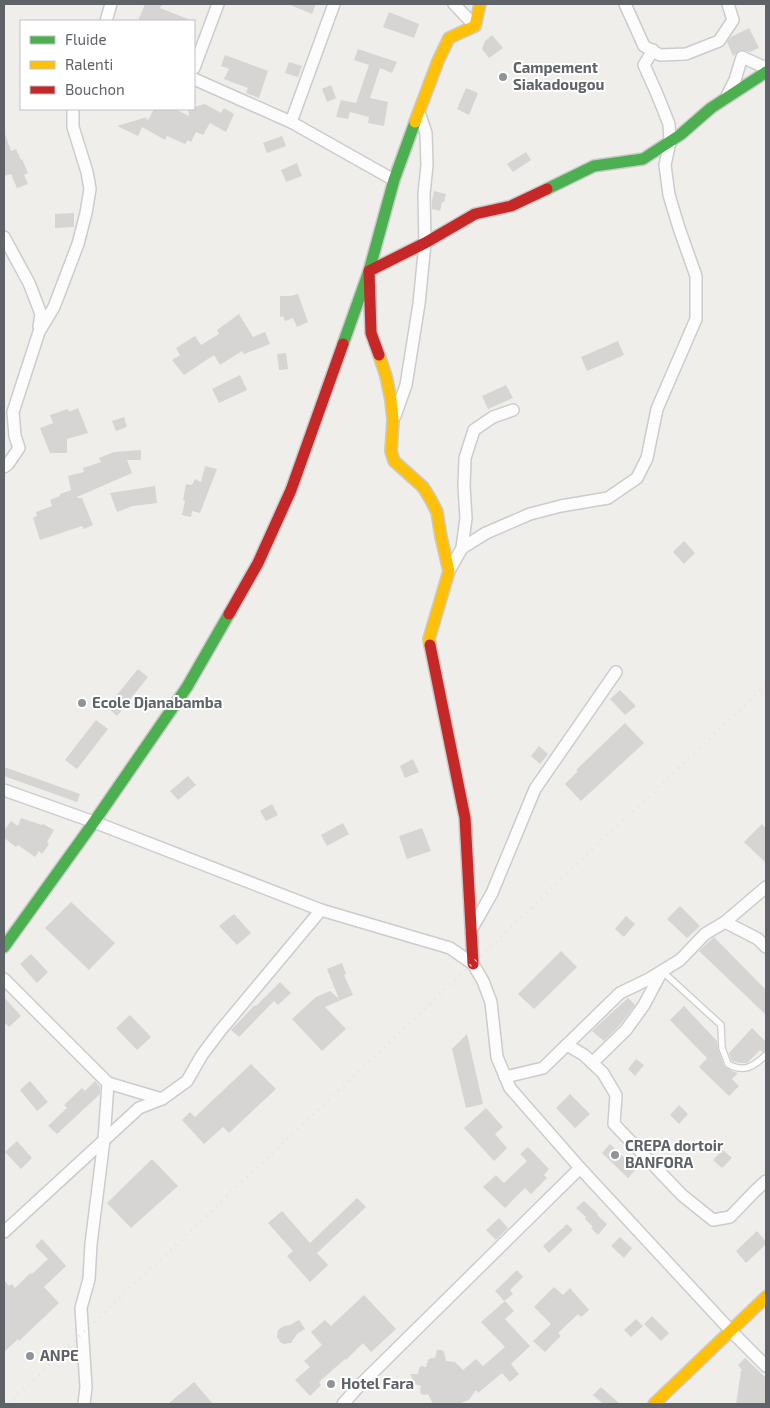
<svg xmlns="http://www.w3.org/2000/svg" width="770" height="1408" font-family="'Exo 2',sans-serif">
	<rect width="100%" height="100%" fill="#efeeea"/>
	<g fill="#d6d5d3">
		<polygon points="145,4 162,4 160,8 193,21 138,21"/>
		<polygon points="288,4 316,4 312,14"/>
		<polygon points="389,12 419,24 414,38 383,27"/>
		<polygon points="749,28 759,48 750,52 740,50 733,56 727,42 731,37"/>
		<polygon points="492,35 503,48 489,58 482,49 485,41"/>
		<polygon points="358,49 397,62 392,73 380,68 370,98 388,102 384,126 368,123 369,117 350,112 348,119 336,117 341,100 356,103 369,65 354,60"/>
		<polygon points="225,55 268,71 259,98 246,93 248,88 224,79 229,69 221,66"/>
		<polygon points="289,62 302,66 298,77 285,73"/>
		<polygon points="331,85 336,98 327,102 322,89"/>
		<polygon points="466,88 478,93 469,115 457,109"/>
		<polygon points="205,104 221,113 224,108 234,114 226,132 210,123 203,135 196,132 191,142 188,140 185,144 167,136 165,140 142,127 138,136 117,126 147,117 146,119 148,120 154,109 175,109 189,116 188,109 194,109 194,107"/>
		<polygon points="4,134 5,134 11,151 16,149 21,160 22,159 28,173 24,175 28,184 17,188 11,174 4,176"/>
		<polygon points="282,136 286,146 267,153 263,143"/>
		<polygon points="526,152 531,160 513,172 507,164"/>
		<polygon points="297,163 302,176 286,182 281,170"/>
		<polygon points="434,191 446,194 444,202 442,202 440,211 432,209 432,201"/>
		<polygon points="74,213 74,227 55,228 55,214"/>
		<polygon points="298,294 308,322 297,327 293,318 285,321 283,316 280,317 280,296 291,296"/>
		<polygon points="239,314 253,337 265,332 270,344 244,354 242,351 220,365 214,355 184,375 172,360 180,355 176,348 195,336 201,345 219,334 217,330"/>
		<polygon points="618,341 624,355 587,371 581,357"/>
		<polygon points="286,353 288,369 279,370 277,354"/>
		<polygon points="240,375 247,390 219,403 212,389"/>
		<polygon points="506,385 513,398 488,409 482,396"/>
		<polygon points="78,408 88,433 67,439 67,453 50,453 40,428 53,423 50,415 68,409 69,412"/>
		<polygon points="124,417 127,427 116,431 112,421"/>
		<polygon points="141,450 141,460 127,460 132,473 77,497 78,498 82,498 93,525 84,529 82,526 40,540 33,518 37,516 36,512 52,506 50,500 60,496 60,494 71,490 68,476 84,472 83,468 101,462 99,458 114,452"/>
		<polygon points="205,466 217,469 200,513 192,511 191,517 182,515 185,501 183,500 186,484 192,485 195,479 201,482"/>
		<polygon points="155,486 157,503 133,506 117,512 110,493"/>
		<polygon points="684,541 695,553 684,564 673,552"/>
		<polygon points="138,669 148,677 117,716 107,707"/>
		<polygon points="620,690 636,706 625,715 610,699"/>
		<polygon points="96,720 108,729 77,769 65,760"/>
		<polygon points="625,723 644,743 581,801 565,784 578,771 576,770"/>
		<polygon points="539,746 548,754 540,764 531,756"/>
		<polygon points="413,759 419,772 405,778 400,766"/>
		<polygon points="4,767 80,794 77,802 4,776"/>
		<polygon points="188,776 196,785 178,800 170,791"/>
		<polygon points="272,804 278,815 266,821 260,811"/>
		<polygon points="21,818 42,825 43,824 54,830 47,842 49,844 42,854 39,851 35,857 18,845 16,847 4,838 4,831 11,821 18,826"/>
		<polygon points="343,823 349,834 327,846 321,835"/>
		<polygon points="762,824 766,829 766,863 744,842"/>
		<polygon points="422,828 431,851 407,859 399,836"/>
		<polygon points="71,902 115,943 89,970 45,928"/>
		<polygon points="680,906 700,926 687,938 667,919"/>
		<polygon points="234,914 251,933 237,945 219,926"/>
		<polygon points="626,916 635,924 624,937 615,929"/>
		<polygon points="714,937 766,990 766,1015 699,951"/>
		<polygon points="561,951 577,967 534,1009 518,994"/>
		<polygon points="31,954 48,972 37,983 20,964"/>
		<polygon points="342,963 346,974 344,975 353,995 325,1007 346,1029 322,1051 292,1019 316,997 330,991 339,999 327,969"/>
		<polygon points="280,982 291,993 278,1005 274,1001 239,1037 231,1030 255,1005 256,1006"/>
		<polygon points="4,997 21,1016 9,1027 4,1022"/>
		<polygon points="628,998 635,1005 620,1025 604,1041 592,1031"/>
		<polygon points="684,1006 717,1041 718,1049 724,1066 732,1071 738,1073 732,1079 739,1086 729,1096 699,1067 707,1058 670,1020"/>
		<polygon points="130,1015 151,1037 137,1050 116,1028"/>
		<polygon points="752,1028 766,1042 766,1050 762,1052 760,1050 747,1063 740,1063 732,1061 729,1053"/>
		<polygon points="467,1034 483,1104 466,1108 452,1049"/>
		<polygon points="636,1059 644,1065 635,1076 628,1069"/>
		<polygon points="251,1064 276,1089 229,1133 223,1127 204,1144 182,1120 190,1112 195,1117"/>
		<polygon points="30,1081 48,1102 37,1111 20,1090"/>
		<polygon points="95,1081 100,1087 100,1094 57,1134 48,1126 67,1108 64,1105 82,1088 85,1091"/>
		<polygon points="570,1094 590,1114 575,1128 556,1108"/>
		<polygon points="679,1105 688,1114 679,1124 670,1115"/>
		<polygon points="486,1108 503,1127 495,1134 507,1148 494,1161 464,1128"/>
		<polygon points="17,1141 32,1158 21,1169 5,1152"/>
		<polygon points="610,1144 636,1169 628,1178 602,1153"/>
		<polygon points="528,1147 549,1169 544,1175 547,1178 531,1194 525,1188 505,1208 483,1187 496,1175 504,1183 527,1161 520,1154"/>
		<polygon points="723,1150 732,1158 722,1168 713,1160"/>
		<polygon points="152,1159 178,1186 131,1228 107,1203"/>
		<polygon points="357,1198 366,1207 317,1253 328,1265 310,1282 287,1256 293,1251 268,1223 282,1211 310,1243"/>
		<polygon points="584,1201 598,1214 597,1215 607,1224 598,1235 591,1228 593,1227 585,1219 586,1217 576,1208"/>
		<polygon points="499,1218 508,1228 496,1240 486,1230"/>
		<polygon points="567,1224 573,1230 549,1253 543,1246"/>
		<polygon points="757,1231 766,1242 766,1244 746,1263 736,1251"/>
		<polygon points="620,1237 632,1248 624,1258 611,1246"/>
		<polygon points="42,1239 66,1266 44,1287 59,1303 19,1341 18,1339 4,1352 4,1280 9,1286 12,1284 15,1288 30,1273 32,1274 48,1259 35,1246"/>
		<polygon points="517,1270 523,1277 510,1290 513,1294 504,1301 495,1291"/>
		<polygon points="554,1287 563,1295 570,1288 589,1310 581,1317 578,1314 558,1333 561,1336 545,1352 533,1341 551,1324 534,1307"/>
		<polygon points="364,1295 396,1329 371,1352 363,1343 346,1360 345,1359 319,1382 321,1385 310,1396 295,1380 310,1367 304,1361 322,1345 311,1332 325,1320 331,1326"/>
		<polygon points="505,1301 514,1311 505,1319 530,1346 511,1364 519,1374 510,1382 502,1373 478,1393 476,1390 469,1400 458,1404 433,1404 428,1394 424,1395 421,1394 420,1391 421,1386 415,1384 410,1374 418,1374 419,1368 421,1366 426,1367 428,1360 431,1358 435,1358 437,1350 442,1350 444,1352 446,1361 455,1362 463,1370 476,1359 483,1366 505,1347 481,1322"/>
		<polygon points="652,1316 669,1333 661,1341 644,1324"/>
		<polygon points="636,1319 643,1326 631,1337 624,1330"/>
		<polygon points="299,1320 305,1329 297,1334 291,1343 284,1344 281,1343 277,1337 278,1330 284,1326 290,1325"/>
		<polygon points="745,1358 766,1378 766,1404 736,1404 741,1371 742,1370 738,1365"/>
		<polygon points="194,1382 213,1404 168,1404"/>
		<polygon points="601,1387 620,1404 603,1404 593,1395"/>
	</g>
	<g fill="none" stroke-linecap="round" stroke-linejoin="round">
		<g stroke="#cbcccc" stroke-width="8">
			<path id="lane" d="M662,971L721,1025L722,1048L728,1064C744,1073 753,1067 766,1055"/>
		</g>
		<g stroke="#cbcccc" stroke-width="14">
			<g id="street">
				<polyline points="454,4 475,26"/>
				<polyline points="625,4 644,46 660,55 686,54 719,41 733,20 728,4"/>
				<polyline points="106,21 111,4"/>
				<polyline points="194,68 218,4"/>
				<polyline points="194,79 291,122 394,180"/>
				<polyline points="727,96 735,80 742,57 766,68"/>
				<polyline points="291,122 334,4"/>
				<polyline points="4,237 29,283 41,314 39,327"/>
				<polyline points="395,416 406,385 419,304 425,243 424,194 427,165 426,133 419,112"/>
				<polyline points="4,467 8,464 19,448 15,436 13,412 39,332 54,307 78,244 86,213 90,189 87,172 73,127 73,109"/>
				<polyline points="462,548 466,518 464,486 465,458 474,430 493,417 513,410"/>
				<polyline points="449,571 462,548 486,533 530,514 561,506 608,498 637,478 647,458 657,409 696,319 696,276 679,228 669,195 665,165 670,142 669,124 657,94 644,65 653,50"/>
				<polyline points="4,790 94,822 321,910 450,948 473,964 483,981 491,1002 497,1057 510,1088 580,1168 731,1331 766,1366"/>
				<polyline points="725,922 758,939 766,947"/>
				<polyline points="471,930 492,893 535,789 616,672"/>
				<polyline points="4,979 108,1083 162,1099"/>
				<polyline points="567,1045 584,1055 603,1073 616,1095 614,1124 682,1195 713,1220 730,1217 755,1191 766,1181"/>
				<polyline points="592,1063 626,1030 644,1005 661,973"/>
				<polyline points="505,1077 543,1068 620,993 649,979 680,960 705,934 725,922 766,887"/>
				<polyline points="4,1232 139,1108 162,1099 187,1081 202,1055 220,1031 321,910"/>
				<polyline points="84,1404 86,1387 81,1308 89,1279 91,1244 104,1140 108,1083"/>
				<polyline points="343,1404 358,1387 580,1168"/>
			</g>
		</g>
		<g stroke="#cacacb" stroke-width="14">
			<g id="fast">
				<polyline points="547,189 594,166 643,159 680,135 711,108 766,72"/>
				<polyline points="343,344 369,271 394,180 415,122"/>
				<polyline points="4,947 94,822 187,687 229,614"/>
			</g>
		</g>
		<g stroke="#cacacb" stroke-width="14">
			<g id="slow">
				<polyline points="415,122 438,61 449,38 475,26 480,4"/>
				<polyline points="379,355 386,376 391,400 393,420 391,451 394,461 423,487 431,500 437,512 441,537 449,571 429,639 430,645"/>
				<polyline points="654,1404 766,1297"/>
			</g>
		</g>
		<g stroke="#cacacb" stroke-width="14">
			<g id="jam">
				<polyline points="379,355 371,333 369,271 425,243 475,214 511,206 547,189"/>
				<polyline points="229,614 258,563 291,490 343,344"/>
				<polyline points="430,645 465,818 473,964"/>
			</g>
		</g>
		<use href="#lane" stroke="#fdfcfc" stroke-width="5.5"/>
		<use href="#street" stroke="#fdfcfc" stroke-width="11"/>
		<use href="#fast" stroke="#4caf50" stroke-width="11"/>
		<use href="#slow" stroke="#ffc107" stroke-width="11"/>
		<use href="#jam" stroke="#c62828" stroke-width="11"/>
		<polyline stroke="#e4e4e4" stroke-width="3" stroke-dasharray="1 6" stroke-linecap="butt" points="8,1404 766,685"/>
	</g>
	<g fill="#919496" stroke="#fff" stroke-width="2">
		<circle cx="503" cy="77" r="5"/>
		<circle cx="82" cy="703" r="5"/>
		<circle cx="615" cy="1155" r="5"/>
		<circle cx="30" cy="1356" r="5"/>
		<circle cx="331" cy="1384" r="5"/>
	</g>
	<g text-anchor="middle" stroke-width="4" stroke-linejoin="round" paint-order="stroke">
		<g font-size="15" font-weight="bold" fill="#5f6368" stroke="#fff" text-anchor="start">
			<text x="513" y="73">Campement<tspan x="513" dy="17">Siakadougou</tspan></text>
			<text x="92" y="708">Ecole Djanabamba</text>
			<text x="625" y="1151">CREPA dortoir<tspan x="625" dy="17">BANFORA</tspan></text>
			<text x="40" y="1361">ANPE</text>
			<text x="341" y="1389">Hotel Fara</text>
		</g>
	</g>
	<rect width="770" height="1408" fill="none" stroke="#5f6368" stroke-width="10"/>
	<rect x="20" y="20" width="175" height="90" fill="#ffffff" stroke="#bfc1c3"/>
	<rect x="30" y="36" width="25" height="8" fill="#4caf50" stroke="#bfc1c3"/>
	<text x="65" y="45" font-size="15" fill="#5f6368">Fluide</text>
	<rect x="30" y="61" width="25" height="8" fill="#ffc107" stroke="#bfc1c3"/>
	<text x="65" y="70" font-size="15" fill="#5f6368">Ralenti</text>
	<rect x="30" y="86" width="25" height="8" fill="#c62828" stroke="#bfc1c3"/>
	<text x="65" y="95" font-size="15" fill="#5f6368">Bouchon</text>
</svg>
